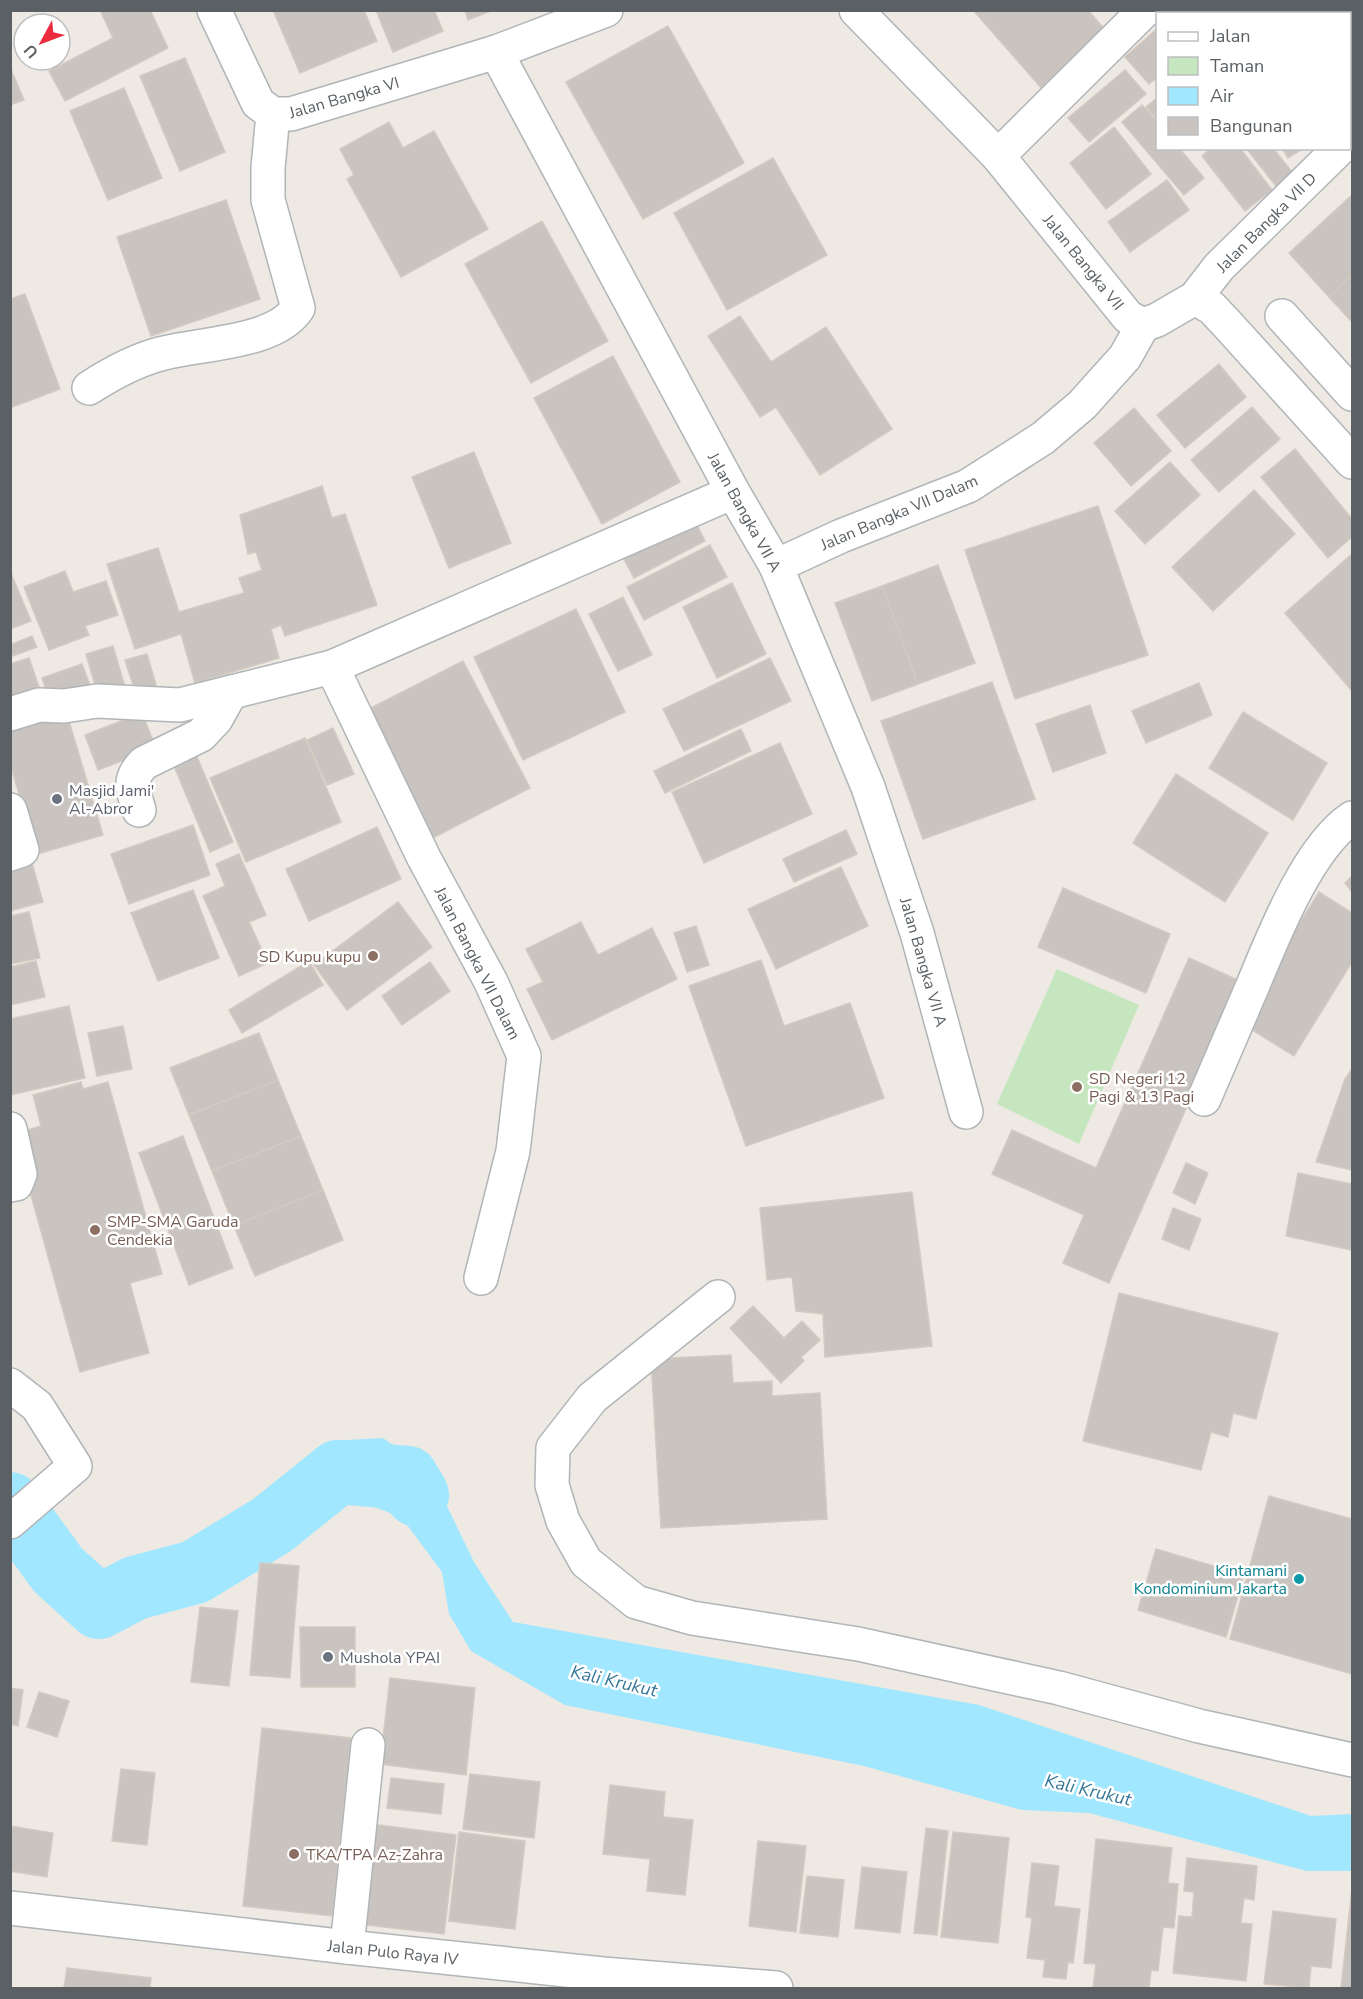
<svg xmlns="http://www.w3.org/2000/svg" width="1363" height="1999" font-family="'Nunito Sans',sans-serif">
	<rect width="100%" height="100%" fill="#eee9e3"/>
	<polygon fill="#c5e6be" points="1057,969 1139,1005 1079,1144 997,1104"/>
	<polygon fill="#a1e7ff" points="383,1438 430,1471 474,1562 513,1622 979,1705 1311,1816 1352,1814 1352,1871 1307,1871 1089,1813 1022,1810 864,1766 565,1705 471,1651 449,1614 442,1572 402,1518 363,1502 338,1472 328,1441"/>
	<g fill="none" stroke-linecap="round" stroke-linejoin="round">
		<polyline stroke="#a1e7ff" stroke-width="64" points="10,1504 58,1570 99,1607 135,1588 195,1572 272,1525 338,1472 407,1478 417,1495"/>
	</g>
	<g fill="#c9c4bf" stroke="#d3cac1" stroke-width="1.5">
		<polygon points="100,10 150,10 168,48 65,101 49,71 113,38"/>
		<polygon points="273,10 364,10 377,41 300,73"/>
		<polygon points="376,10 434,10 443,31 393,52"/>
		<polygon points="465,10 493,10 468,20"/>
		<polygon points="973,10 1088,10 1106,31 1043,90"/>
		<polygon points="1192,10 1234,10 1231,14 1195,14"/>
		<polygon points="1247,10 1282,10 1285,14 1243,14"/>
		<polygon points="668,26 744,163 643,219 566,82"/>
		<polygon points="1158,28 1158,77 1149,84 1125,57"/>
		<polygon points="185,58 225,152 180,171 140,76"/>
		<polygon points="10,67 24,100 10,105"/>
		<polygon points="1125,70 1146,94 1089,142 1068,118"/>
		<polygon points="124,88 162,178 108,200 70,111"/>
		<polygon points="1158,97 1158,121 1146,107"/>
		<polygon points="1142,105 1158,123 1158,148 1179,148 1204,178 1184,195 1122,122"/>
		<polygon points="389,122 403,148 434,131 488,229 401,277 347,179 354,175 340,149"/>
		<polygon points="1114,127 1151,174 1106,209 1070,163"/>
		<polygon points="1211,148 1240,148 1272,190 1245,211 1202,156"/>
		<polygon points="1246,148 1273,148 1293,173 1276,186"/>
		<polygon points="1282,148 1304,148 1288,158"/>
		<polygon points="773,158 827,255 727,310 674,213"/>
		<polygon points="1167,180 1189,210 1130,252 1108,222"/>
		<polygon points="1352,195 1352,275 1329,297 1289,253"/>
		<polygon points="226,200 260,299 151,336 117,237"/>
		<polygon points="542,221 608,341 531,383 465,264"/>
		<polygon points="1352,275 1352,322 1329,297"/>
		<polygon points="25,294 60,389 10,408 10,299"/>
		<polygon points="740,316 771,362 826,327 892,429 820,475 776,407 760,417 708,336"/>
		<polygon points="613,356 680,482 602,524 534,398"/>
		<polygon points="1219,364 1246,397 1185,448 1157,415"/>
		<polygon points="1252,407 1280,439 1219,492 1191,460"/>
		<polygon points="1134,408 1171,451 1131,486 1094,443"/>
		<polygon points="1295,449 1352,519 1352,537 1328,558 1261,477"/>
		<polygon points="474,452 511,543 449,568 412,477"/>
		<polygon points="1170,462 1200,495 1145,544 1115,511"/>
		<polygon points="322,486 332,518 345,514 377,605 285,636 281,625 271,629 279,658 195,683 181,634 135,649 107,564 158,548 179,612 244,593 239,578 262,570 256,552 248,554 240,515"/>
		<polygon points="1254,490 1295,534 1213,611 1172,567"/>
		<polygon points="1098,506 1148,655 1015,699 965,550"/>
		<polygon points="693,517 705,541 634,578 622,555"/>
		<polygon points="710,545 727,577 644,620 627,587"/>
		<polygon points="1352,554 1352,691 1285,613"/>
		<polygon points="938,565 975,663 918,684 882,586"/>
		<polygon points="10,571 31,621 10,629"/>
		<polygon points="65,571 73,592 106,581 118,615 85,626 89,635 49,650 24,587"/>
		<polygon points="732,583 766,654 717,678 683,607"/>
		<polygon points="882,586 918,684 872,701 835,603"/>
		<polygon points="623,597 652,655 618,671 589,614"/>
		<polygon points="576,609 625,712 523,760 474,657"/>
		<polygon points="32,636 37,647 10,657 10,645"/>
		<polygon points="113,646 125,687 98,695 86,654"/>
		<polygon points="147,654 156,685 135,691 125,660"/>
		<polygon points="29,658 41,693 10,703 10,664"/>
		<polygon points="770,658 791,701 684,751 663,709"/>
		<polygon points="463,661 530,788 421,844 355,716"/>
		<polygon points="82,664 91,688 50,702 42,678"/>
		<polygon points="992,682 1035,799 923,839 881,721"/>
		<polygon points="1199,683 1212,715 1146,743 1132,711"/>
		<polygon points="1090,705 1106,753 1053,772 1036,724"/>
		<polygon points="66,711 103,835 37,854 10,764 10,727"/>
		<polygon points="1243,712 1327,763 1293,820 1209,768"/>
		<polygon points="142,713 156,748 98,770 85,735"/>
		<polygon points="333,728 354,774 327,785 307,740"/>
		<polygon points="741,729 751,751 665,793 654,771"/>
		<polygon points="305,738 341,822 246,862 210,778"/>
		<polygon points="780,743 812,814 704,863 672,792"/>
		<polygon points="192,745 233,842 210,852 169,754"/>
		<polygon points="1176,774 1268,833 1225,902 1133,843"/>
		<polygon points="193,825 210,875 129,904 111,854"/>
		<polygon points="377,827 401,879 309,921 286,869"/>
		<polygon points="846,830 857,854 794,882 783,859"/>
		<polygon points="239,854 266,915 249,922 268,963 239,976 203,896 225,886 216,864"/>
		<polygon points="32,863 43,902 10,911 10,870"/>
		<polygon points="841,867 868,926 776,969 748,909"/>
		<polygon points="1352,876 1352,892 1345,883"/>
		<polygon points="1063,888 1170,934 1146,993 1038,947"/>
		<polygon points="193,890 219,958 158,981 131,913"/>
		<polygon points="1319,892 1352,913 1352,962 1294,1056 1238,1021"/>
		<polygon points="398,902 432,947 347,1010 314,965"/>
		<polygon points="29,912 40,958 10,964 10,916"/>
		<polygon points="581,922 598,955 652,928 677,979 552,1040 527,989 543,982 526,949"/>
		<polygon points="696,926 709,965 687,972 674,933"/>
		<polygon points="1189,958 1242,982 1109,1283 1063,1263 1084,1215 992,1174 1012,1130 1096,1168"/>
		<polygon points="761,960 784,1026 850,1003 884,1098 746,1146 689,986"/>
		<polygon points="36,961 45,997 10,1005 10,967"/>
		<polygon points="309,961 323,985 242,1033 229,1010"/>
		<polygon points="430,962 450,991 402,1025 382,996"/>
		<polygon points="69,1006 85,1078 10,1095 10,1019"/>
		<polygon points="123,1026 132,1069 97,1076 88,1033"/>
		<polygon points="259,1033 278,1080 189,1115 170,1068"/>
		<polygon points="1352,1069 1352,1170 1316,1162 1345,1079"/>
		<polygon points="278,1080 301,1136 212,1171 189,1115"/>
		<polygon points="81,1082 83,1089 108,1082 162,1274 130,1283 149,1353 80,1372 14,1134 41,1126 33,1095"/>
		<polygon points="183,1136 233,1268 189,1285 139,1153"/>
		<polygon points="301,1136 323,1190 234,1226 212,1171"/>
		<polygon points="1186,1163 1208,1173 1195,1204 1173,1193"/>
		<polygon points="1298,1173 1352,1184 1352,1250 1286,1236"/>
		<polygon points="323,1190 343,1240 255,1276 234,1226"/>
		<polygon points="912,1192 932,1346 825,1357 823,1314 796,1311 792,1277 767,1280 760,1208"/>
		<polygon points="1173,1208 1201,1219 1189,1250 1162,1239"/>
		<polygon points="1119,1293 1278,1333 1256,1419 1233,1413 1228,1437 1211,1432 1201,1470 1083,1441"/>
		<polygon points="753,1306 784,1338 802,1321 820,1340 801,1357 804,1361 781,1383 730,1328"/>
		<polygon points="731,1355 733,1383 772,1381 772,1396 820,1393 827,1519 661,1528 651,1359"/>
		<polygon points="1269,1496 1352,1519 1352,1674 1230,1639"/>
		<polygon points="1156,1549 1244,1575 1226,1637 1138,1610"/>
		<polygon points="260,1563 299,1566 290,1678 250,1675"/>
		<polygon points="200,1607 238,1611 229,1686 191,1682"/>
		<polygon points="300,1627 355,1627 355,1687 301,1687"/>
		<polygon points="390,1678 475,1688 466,1775 380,1764"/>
		<polygon points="10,1688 23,1690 18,1726 10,1724"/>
		<polygon points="39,1692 69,1701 57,1737 27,1727"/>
		<polygon points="262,1728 351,1738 332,1916 243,1906"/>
		<polygon points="121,1769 155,1773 147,1845 112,1841"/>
		<polygon points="470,1774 540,1782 534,1838 463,1829"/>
		<polygon points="391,1778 444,1784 441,1814 387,1808"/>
		<polygon points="610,1785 665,1792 663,1817 693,1820 685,1895 647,1891 650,1859 603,1854"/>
		<polygon points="371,1824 456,1835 444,1934 359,1924"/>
		<polygon points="10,1826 53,1833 47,1877 10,1871"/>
		<polygon points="926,1828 948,1831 937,1935 914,1933"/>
		<polygon points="459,1832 525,1841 515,1929 449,1921"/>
		<polygon points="953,1832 1009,1838 998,1943 941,1937"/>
		<polygon points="1096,1839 1172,1848 1168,1883 1178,1884 1174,1928 1163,1927 1158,1971 1151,1970 1149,1988 1093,1988 1096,1964 1084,1963"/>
		<polygon points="758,1841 806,1846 796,1932 749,1926"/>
		<polygon points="1187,1858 1257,1866 1254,1900 1244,1898 1241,1923 1252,1924 1246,1981 1173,1973 1179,1916 1192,1917 1194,1892 1184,1891"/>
		<polygon points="1032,1863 1059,1866 1054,1906 1080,1909 1073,1963 1068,1962 1066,1979 1043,1977 1045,1960 1027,1958 1032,1918 1026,1917"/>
		<polygon points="862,1867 907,1872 900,1933 855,1928"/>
		<polygon points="807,1876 844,1880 838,1937 800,1933"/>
		<polygon points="1352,1888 1352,1988 1341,1988"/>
		<polygon points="1273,1911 1336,1919 1331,1968 1311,1966 1309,1988 1264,1984"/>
		<polygon points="67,1968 151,1978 150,1988 64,1988"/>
	</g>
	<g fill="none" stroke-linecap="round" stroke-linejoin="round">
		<g stroke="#b0b5b8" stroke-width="36">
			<g id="minor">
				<polyline points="214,10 258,103 273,114 291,114 496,52 606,10"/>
				<polyline points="856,10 998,156 1128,317 1143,325 1157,320 1195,298 1219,267 1340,148"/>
				<polyline points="496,52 733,492 776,566 868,787 917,933 966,1112"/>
				<polyline points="998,156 1145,10"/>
				<polyline points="1195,298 1212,308 1228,325 1352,462"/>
				<polyline points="1282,316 1352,394"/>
				<path d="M89,388C112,373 134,361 160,354C199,343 275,344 298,308L268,200V168L273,114"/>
				<polyline points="776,566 841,536 968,486 1043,438 1082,405 1125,357 1143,325"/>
				<polyline points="332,667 424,858 491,982 524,1056 513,1151 481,1278"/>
				<polyline points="10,714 39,705 64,706 97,701 180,705 332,667 733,492"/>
				<polyline points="10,810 22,850 10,854"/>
				<path d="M139,810C133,790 127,780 144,763L201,735L216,719L231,692"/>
				<path d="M1204,1099C1220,1061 1237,1023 1253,985C1273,937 1308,847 1352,818"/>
				<polyline points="10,1129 20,1174 16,1184 10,1185"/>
				<polyline points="718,1297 592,1398 553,1448 552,1485 563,1521 586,1562 636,1602 692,1618 858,1644 1059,1688 1199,1726 1352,1760"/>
				<polyline points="10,1385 37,1406 75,1466 10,1522"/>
				<polyline points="10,1908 347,1947 603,1974 776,1988"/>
				<polyline points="347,1947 368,1745"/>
			</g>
		</g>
		<use href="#minor" stroke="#fff" stroke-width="33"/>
	</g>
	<g fill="#6b7280" stroke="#fff" stroke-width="2">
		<circle cx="57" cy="799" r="6"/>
		<circle cx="328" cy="1657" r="6"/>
	</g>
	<g fill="#8d6e63" stroke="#fff" stroke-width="2">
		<circle cx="373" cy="956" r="6"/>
		<circle cx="1077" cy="1087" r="6"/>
		<circle cx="95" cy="1230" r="6"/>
		<circle cx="294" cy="1854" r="6"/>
	</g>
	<circle fill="#0f9aa8" stroke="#fff" stroke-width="2" cx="1299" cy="1579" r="6"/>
	<g text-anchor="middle" stroke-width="5" stroke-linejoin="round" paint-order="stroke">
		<g font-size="16" fill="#5b6064" stroke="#fff">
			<text transform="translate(344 97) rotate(-16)" y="6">Jalan Bangka VI</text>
			<text transform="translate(1266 222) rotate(-45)" y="6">Jalan Bangka VII D</text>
			<text transform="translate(1084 262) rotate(51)" y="6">Jalan Bangka VII</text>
			<text transform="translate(745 512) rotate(61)" y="6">Jalan Bangka VII A</text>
			<text transform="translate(899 512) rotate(-23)" y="6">Jalan Bangka VII Dalam</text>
			<text transform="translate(924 962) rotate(74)" y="6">Jalan Bangka VII A</text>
			<text transform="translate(478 963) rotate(63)" y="6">Jalan Bangka VII Dalam</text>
			<text transform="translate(393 1952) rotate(6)" y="6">Jalan Pulo Raya IV</text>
		</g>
		<g font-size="16" fill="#5b616d" stroke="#fff" text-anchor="start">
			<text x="69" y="796">Masjid Jami'<tspan x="69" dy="18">Al-Abror</tspan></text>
			<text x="340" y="1663">Mushola YPAI</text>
		</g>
		<g font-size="16" fill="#785e54" stroke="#fff" text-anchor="start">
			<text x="361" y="962" text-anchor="end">SD Kupu kupu</text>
			<text x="1089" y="1084">SD Negeri 12<tspan x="1089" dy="18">Pagi &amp; 13 Pagi</tspan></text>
			<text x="107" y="1227">SMP-SMA Garuda<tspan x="107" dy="18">Cendekia</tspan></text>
			<text x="306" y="1860">TKA/TPA Az-Zahra</text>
		</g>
		<g font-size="16" fill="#0d838f" stroke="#fff" text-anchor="end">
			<text x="1287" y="1576">Kintamani<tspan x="1287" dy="18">Kondominium Jakarta</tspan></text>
		</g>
		<g font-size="18" font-style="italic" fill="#367798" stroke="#fff">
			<text transform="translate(614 1681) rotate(13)" y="6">Kali Krukut</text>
			<text transform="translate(1088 1790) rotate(13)" y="6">Kali Krukut</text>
		</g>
	</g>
	<rect width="1363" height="1999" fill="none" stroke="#5b6064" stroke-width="24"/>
	<rect x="1156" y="12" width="195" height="138" fill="#ffffff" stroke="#bdbfc1" stroke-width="1.5"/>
	<rect x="1168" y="32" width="30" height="9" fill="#ffffff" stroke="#bdbfc1" stroke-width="1.5"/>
	<text x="1210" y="42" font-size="18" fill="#5b6064">Jalan</text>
	<rect x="1168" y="57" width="30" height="18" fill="#c5e6be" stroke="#bdbfc1" stroke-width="1.5"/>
	<text x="1210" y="72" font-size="18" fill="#5b6064">Taman</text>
	<rect x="1168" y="87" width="30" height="18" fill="#a1e7ff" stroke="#bdbfc1" stroke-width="1.5"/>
	<text x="1210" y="102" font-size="18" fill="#5b6064">Air</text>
	<rect x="1168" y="117" width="30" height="18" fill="#c9c4bf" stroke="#bdbfc1" stroke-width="1.5"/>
	<text x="1210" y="132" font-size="18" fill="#5b6064">Bangunan</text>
	<g transform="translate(42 42) rotate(229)"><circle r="28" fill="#ffffff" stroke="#bdbfc1" stroke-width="1.5"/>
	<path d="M0-4.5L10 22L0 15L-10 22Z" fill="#ec2b3e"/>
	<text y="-9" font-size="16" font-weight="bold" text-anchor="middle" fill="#5b6064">U</text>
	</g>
</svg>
